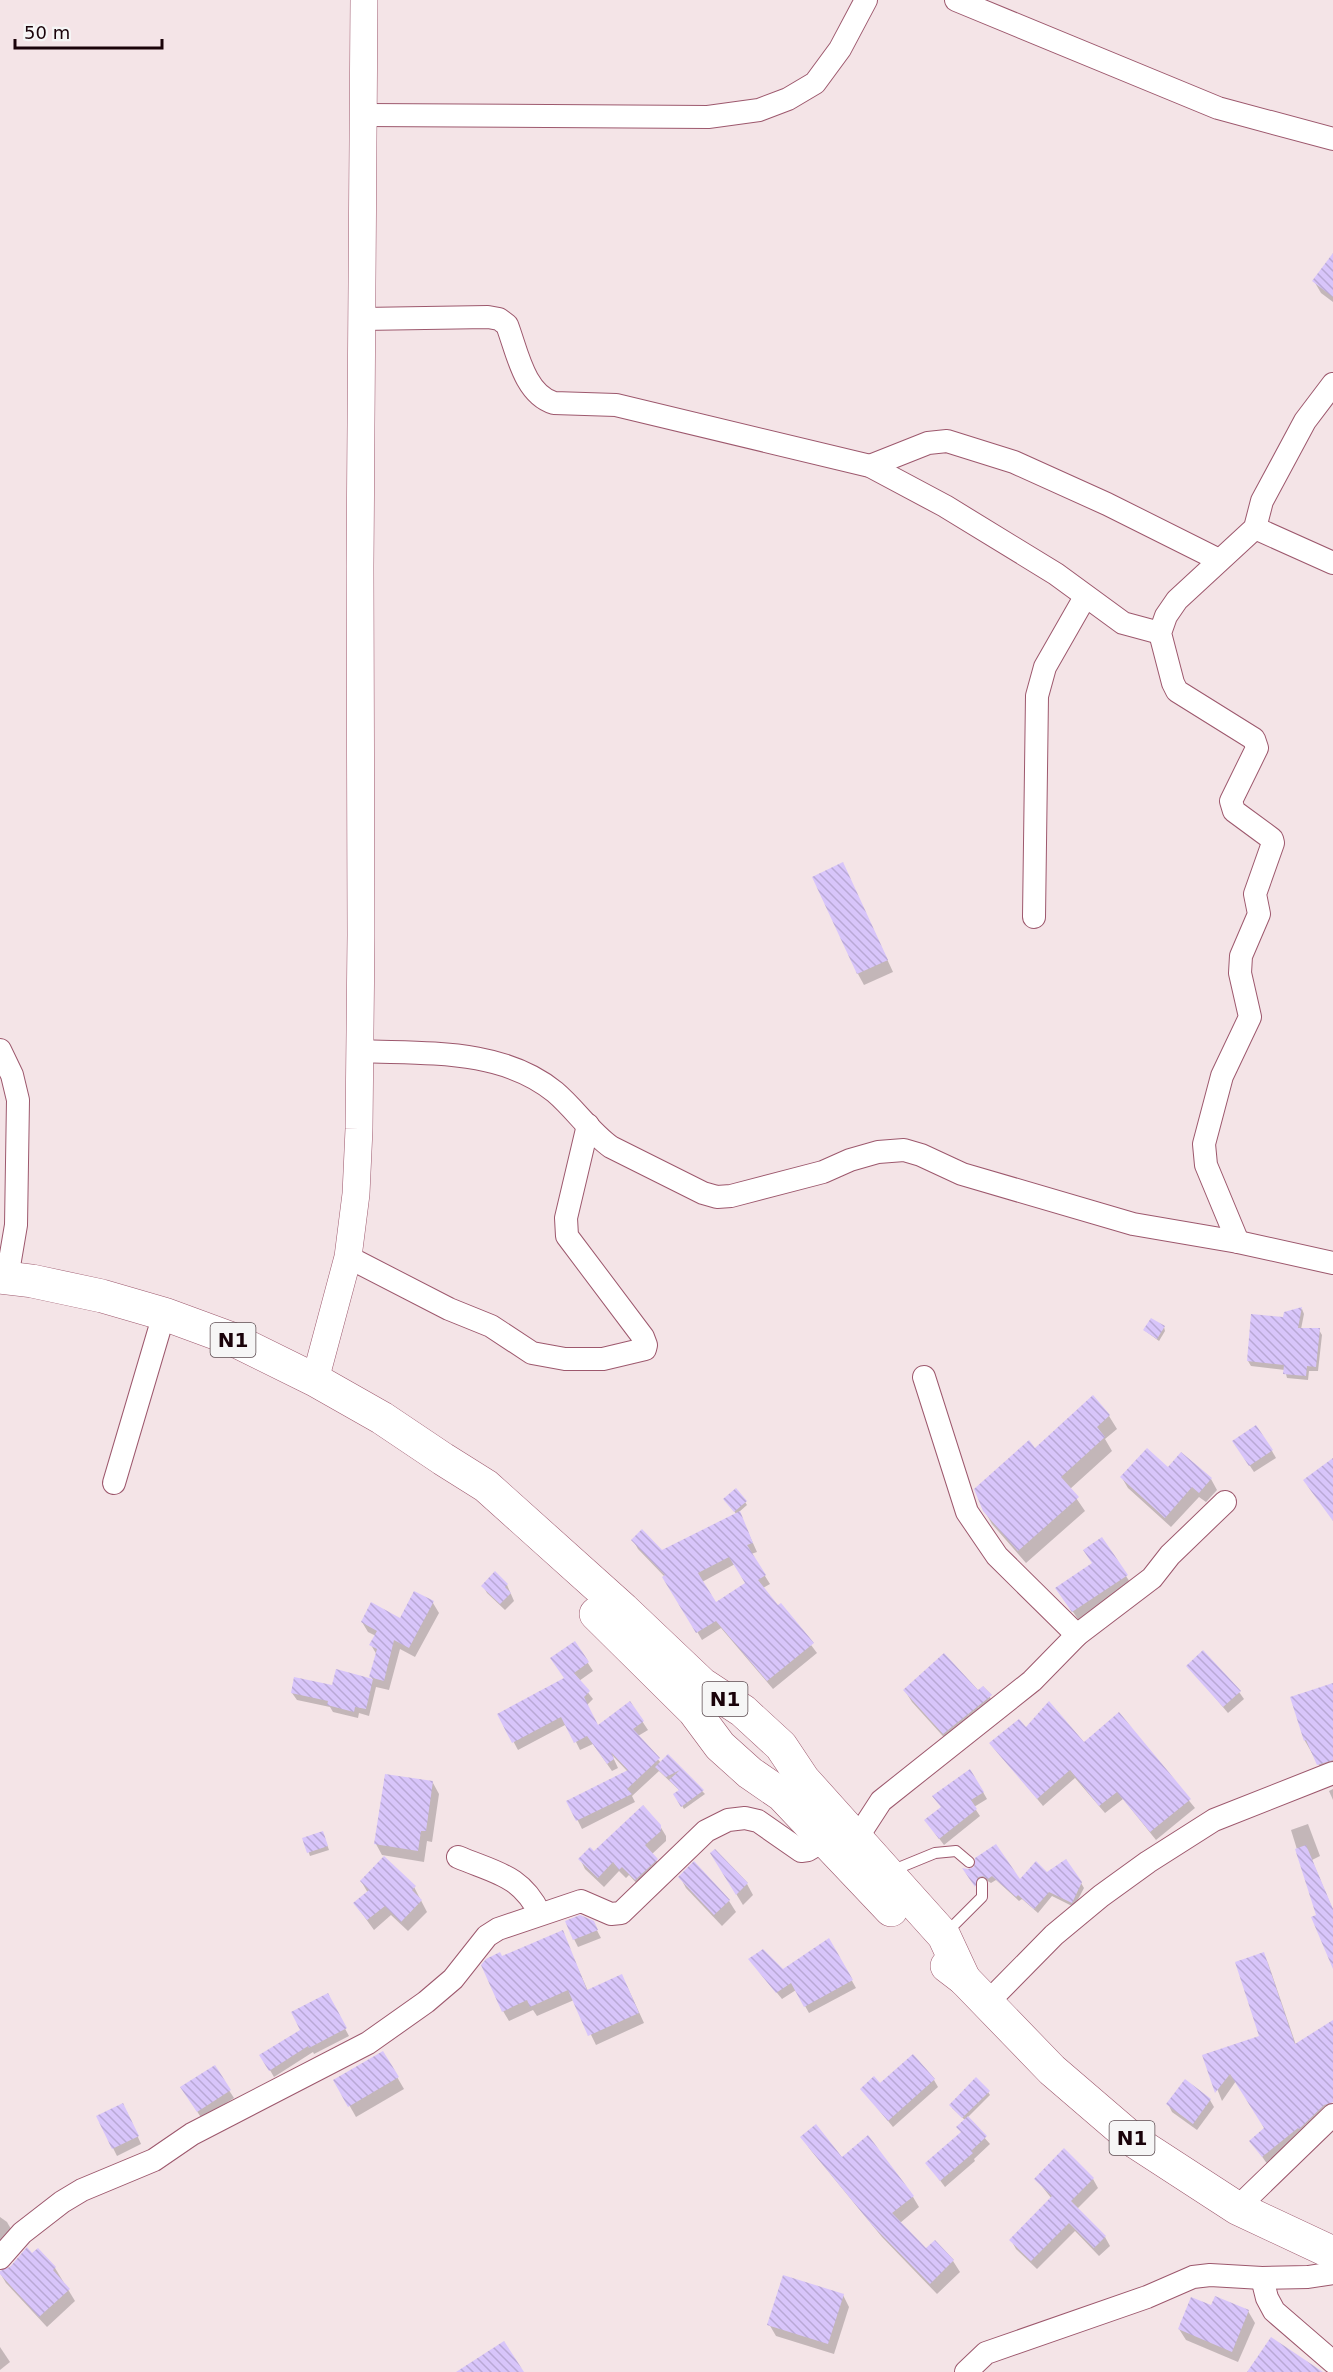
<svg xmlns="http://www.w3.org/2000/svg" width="1333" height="2372" font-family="'DejaVu Sans',sans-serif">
	<defs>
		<pattern id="building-back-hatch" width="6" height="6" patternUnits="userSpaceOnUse" patternTransform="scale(1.5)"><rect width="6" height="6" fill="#d8c5fa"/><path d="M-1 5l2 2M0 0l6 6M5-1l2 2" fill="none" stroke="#b9a8d5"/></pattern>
	</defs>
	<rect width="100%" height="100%" fill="#f4e4e7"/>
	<g fill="#0003" fill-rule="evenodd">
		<polygon points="1333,256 1333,302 1321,293 1314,281"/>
		<polygon points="843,864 893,972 864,985 858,974"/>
		<polygon points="1302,1309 1304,1314 1301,1329 1319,1330 1322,1335 1318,1371 1309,1371 1308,1380 1287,1378 1285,1370 1251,1366 1248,1361 1284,1319"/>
		<polygon points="1164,1327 1165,1331 1159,1341 1144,1330"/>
		<polygon points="1093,1397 1109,1416 1117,1429 1105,1439 1112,1451 1070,1489 1085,1511 1026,1563 992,1524 984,1510 1035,1450"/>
		<polygon points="1238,1448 1272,1451 1276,1458 1254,1472"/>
		<polygon points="1181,1454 1211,1479 1217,1490 1206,1502 1199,1497 1171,1527 1128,1488 1122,1478 1168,1469"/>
		<path d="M727,1502H745L747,1505L739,1512L757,1552L751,1554L770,1584L763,1588L778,1607L781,1605L817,1653L773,1689L721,1628L702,1640L665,1577L638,1549L633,1540L662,1552L737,1515ZM735,1564L747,1583L716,1604L702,1582Z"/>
		<polygon points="1126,1576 1133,1587 1080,1622 1064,1599"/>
		<polygon points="507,1585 514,1601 505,1610 487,1593 483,1586"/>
		<polygon points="415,1593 433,1603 439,1613 415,1657 400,1649 389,1690 376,1687 369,1716 359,1713 358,1718 333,1712 330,1707 297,1700 292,1693 333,1686 337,1671 373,1680 371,1677 377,1655 371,1645 376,1636 368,1632 362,1622 400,1620"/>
		<polygon points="575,1643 593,1671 579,1681 593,1699 587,1705 598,1727 630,1703 648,1730 638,1736 661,1763 668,1756 705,1794 684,1809 675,1794 680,1791 659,1771 632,1796 635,1802 582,1829 568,1801 628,1772 612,1755 618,1768 612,1771 593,1744 580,1750 567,1724 518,1750 499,1715 565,1679"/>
		<polygon points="1188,1666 1239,1692 1244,1699 1228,1713"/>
		<polygon points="1333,1685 1333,1771 1324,1774 1305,1741 1292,1698"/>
		<polygon points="983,1688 997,1707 951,1745 912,1702 905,1691 978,1692"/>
		<polygon points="1119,1714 1195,1808 1156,1840 1123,1799 1105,1813 1075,1778 1043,1806 991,1743 1025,1729 1083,1745"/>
		<polygon points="433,1783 439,1794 432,1842 427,1841 424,1862 382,1855 376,1844"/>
		<polygon points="1333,1789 1333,1800 1329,1791"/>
		<polygon points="983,1792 987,1799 974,1807 980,1816 944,1845 926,1821"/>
		<polygon points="1308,1824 1320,1856 1312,1860 1333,1910 1333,1965 1291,1830"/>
		<polygon points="660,1826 666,1836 666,1841 652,1854 662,1869 642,1889 629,1875 626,1878 619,1871 604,1887 585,1869 580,1859"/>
		<polygon points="324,1836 329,1850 310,1856 304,1839"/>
		<polygon points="711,1853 747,1884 753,1895 743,1905"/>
		<polygon points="694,1863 729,1901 736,1912 722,1926 686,1888 680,1877"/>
		<polygon points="965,1870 1019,1881 1047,1874 1081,1883 1084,1888 1074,1907 1052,1896 1038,1913 1022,1899 1019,1901 996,1880 991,1883 986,1880 980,1882 978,1889"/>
		<polygon points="361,1881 414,1887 427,1912 408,1931 391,1915 374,1930 355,1904 368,1893"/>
		<polygon points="593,1923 601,1938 578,1947 574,1939"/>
		<polygon points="562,1932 588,1991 627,1986 644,2023 596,2045 574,2000 537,2016 533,2010 509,2021 503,2011 502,1958"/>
		<polygon points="829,1940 856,1988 809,2013 796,1990 782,1999 750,1960 782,1971 814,1951 813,1949"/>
		<polygon points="1263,1954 1268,1963 1296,2045 1333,2022 1333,2071 1317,2081 1333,2105 1268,2165 1251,2141 1266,2129 1236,2081 1222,2101 1204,2056 1261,2037"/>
		<polygon points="327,1995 349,2036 314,2054 313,2052 274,2077 261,2055 301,2030"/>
		<polygon points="383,2053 404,2089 356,2117 335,2080"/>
		<polygon points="214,2067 234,2098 202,2119 182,2088"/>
		<polygon points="934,2080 938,2087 893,2127 862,2089 880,2085"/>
		<polygon points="988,2092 990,2095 967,2118 990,2144 974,2159 975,2161 945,2187 927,2163 962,2133 965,2120 952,2108"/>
		<polygon points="1210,2100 1214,2107 1197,2130 1172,2112 1168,2104"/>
		<polygon points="127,2112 141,2144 117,2156 113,2148"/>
		<polygon points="802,2137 913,2197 919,2207 900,2223 926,2250 953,2261 960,2272 937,2294 882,2237 809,2148"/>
		<polygon points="1064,2150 1093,2179 1098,2188 1077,2209 1105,2237 1110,2246 1099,2256 1075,2231 1037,2269 1016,2249 1011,2240 1052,2199 1036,2179"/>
		<polygon points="0,2217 7,2222 11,2229 0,2249"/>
		<polygon points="38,2250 55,2268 75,2301 47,2327 6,2283 0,2273"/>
		<polygon points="843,2295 849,2307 834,2354 776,2336 769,2324"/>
		<polygon points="1211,2307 1248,2311 1255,2323 1238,2362 1186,2340 1179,2329"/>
		<polygon points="0,2347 10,2362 0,2370"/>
	</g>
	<g fill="url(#building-back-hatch)" fill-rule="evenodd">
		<polygon points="1333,253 1333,297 1312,281"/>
		<polygon points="843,862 888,960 857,974 812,877"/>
		<polygon points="1302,1307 1298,1328 1320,1328 1316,1367 1307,1366 1306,1376 1283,1374 1284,1365 1247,1361 1251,1314 1283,1317 1284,1312"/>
		<polygon points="1151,1318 1165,1326 1157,1339 1143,1330"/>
		<polygon points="1093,1395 1110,1415 1097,1427 1105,1437 1061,1477 1079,1497 1018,1551 983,1511 974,1489 1029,1440 1035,1448"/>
		<polygon points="1256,1425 1273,1450 1249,1466 1232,1441"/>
		<polygon points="1147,1448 1168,1467 1181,1452 1212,1478 1199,1493 1192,1487 1165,1518 1120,1477"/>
		<polygon points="1333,1458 1333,1521 1303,1480"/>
		<polygon points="736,1488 747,1501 734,1512 723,1499"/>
		<path d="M740,1511L753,1543L747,1545L766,1575L758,1580L778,1605L781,1603L814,1643L767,1681L716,1621L696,1633L662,1577L665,1575L631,1540L642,1529L662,1550ZM729,1557L745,1583L716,1602L698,1573Z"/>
		<polygon points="1102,1537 1128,1575 1072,1612 1055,1588 1092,1563 1083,1550"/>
		<polygon points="495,1571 508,1584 505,1587 511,1593 500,1604 481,1586"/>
		<polygon points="414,1591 434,1601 409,1648 394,1640 384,1681 369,1677 377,1649 369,1645 377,1631 361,1622 371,1602 400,1618"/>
		<polygon points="575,1641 589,1662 574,1673 590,1691 584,1697 598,1725 630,1701 644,1721 633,1729 660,1758 627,1789 632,1794 576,1821 566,1801 628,1770 611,1752 614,1759 607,1764 587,1736 574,1743 561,1717 512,1743 497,1714 564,1678 550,1658"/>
		<polygon points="1203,1650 1241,1691 1223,1707 1186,1666"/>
		<polygon points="944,1653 978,1690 983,1686 992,1695 943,1734 903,1690"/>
		<polygon points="336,1669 373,1679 366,1709 355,1707 354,1712 327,1705 328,1701 291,1693 294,1677 332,1685"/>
		<polygon points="1333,1683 1333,1760 1317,1765 1306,1740 1304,1741 1290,1697"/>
		<polygon points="1049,1701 1084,1742 1119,1712 1191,1799 1150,1832 1117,1792 1099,1806 1070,1770 1037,1799 989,1743 1019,1719 1026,1727"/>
		<polygon points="668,1754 704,1790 681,1807 673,1794 679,1790 669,1780 680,1770 666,1777 655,1767"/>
		<polygon points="970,1769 984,1792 971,1800 977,1809 939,1839 924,1820 941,1807 932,1796"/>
		<polygon points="385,1774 433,1781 426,1831 421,1831 418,1851 374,1844"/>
		<polygon points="643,1805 661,1825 661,1831 645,1845 658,1859 635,1880 622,1867 619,1870 613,1862 598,1878 578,1859 590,1847 594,1851"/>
		<polygon points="323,1831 328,1846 307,1853 302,1838"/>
		<polygon points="996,1844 1020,1879 1036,1861 1047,1872 1066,1859 1082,1882 1072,1903 1049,1892 1034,1909 1018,1895 1016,1897 992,1876 988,1879 983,1876 978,1877 975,1887 962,1868 968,1869 974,1867 975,1858"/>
		<polygon points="1306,1845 1333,1909 1333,1969 1311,1917 1316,1915 1295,1849"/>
		<polygon points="715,1849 748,1883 736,1895 710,1853"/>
		<polygon points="384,1856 416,1886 412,1890 422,1900 401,1922 385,1906 367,1920 353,1903 369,1890 360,1881"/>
		<polygon points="694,1861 730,1900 714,1915 678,1877"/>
		<polygon points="580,1915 594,1921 598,1930 573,1940 565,1921"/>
		<polygon points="563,1930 587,1990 622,1974 639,2013 588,2036 568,1990 530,2007 527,2000 502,2012 481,1965 486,1959 500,1952 502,1956"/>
		<polygon points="829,1938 853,1980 804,2007 791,1983 776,1993 748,1959 763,1949 783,1969"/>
		<polygon points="1264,1952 1295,2044 1333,2020 1333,2102 1324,2105 1299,2129 1298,2128 1262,2157 1249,2141 1264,2128 1230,2074 1215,2093 1202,2055 1259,2036 1235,1962"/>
		<polygon points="328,1993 347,2028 309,2048 308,2046 269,2071 259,2055 300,2030 291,2012"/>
		<polygon points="383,2051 399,2077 348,2107 333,2080"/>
		<polygon points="913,2054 935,2079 888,2121 860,2089 874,2076 880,2083"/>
		<polygon points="215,2065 231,2090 197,2112 180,2087"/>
		<polygon points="976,2077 990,2091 962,2118 949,2105"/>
		<polygon points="1185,2079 1211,2099 1193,2124 1166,2104"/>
		<polygon points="123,2103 139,2136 112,2149 96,2116"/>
		<polygon points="968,2116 987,2136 971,2151 973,2153 940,2181 925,2163 961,2132 956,2127"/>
		<polygon points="816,2124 842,2157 868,2135 914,2196 892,2213 926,2248 935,2240 954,2260 930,2284 873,2226 800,2137"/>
		<polygon points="1064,2148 1094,2178 1071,2201 1106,2236 1094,2248 1069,2223 1031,2261 1009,2240 1052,2196 1034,2179"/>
		<polygon points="27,2247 32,2253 38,2248 56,2267 53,2270 70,2289 39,2317 0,2274 0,2271 10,2267"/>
		<polygon points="783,2275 844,2294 828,2344 767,2325"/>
		<polygon points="1215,2296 1249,2310 1232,2352 1178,2329 1191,2297 1211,2305"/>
		<polygon points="1271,2337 1323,2372 1247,2372"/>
		<polygon points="504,2341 524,2372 456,2372"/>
	</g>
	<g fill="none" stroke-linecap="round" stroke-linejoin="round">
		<g stroke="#9d586d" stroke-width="12">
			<g id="service">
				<polyline points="891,1871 935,1853 956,1851 969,1862"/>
				<polyline points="946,1933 982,1897 982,1883"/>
			</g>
		</g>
		<g stroke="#9d586d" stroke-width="24">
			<g id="minor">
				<polyline points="956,0 1218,108 1333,139"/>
				<polyline points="365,115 708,117 759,110 788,99 815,83 840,49 866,0"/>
				<path d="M362,319L488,317L499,319L507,325C517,351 524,394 554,403L616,405L870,466L945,506L1056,574L1123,623L1160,633"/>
				<polyline points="870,466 928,443 947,441 1014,462 1107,504 1219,560"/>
				<polyline points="1255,528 1333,563"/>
				<polyline points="1034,917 1037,696 1045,667 1085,597"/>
				<polyline points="0,1050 12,1075 18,1100 16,1225 7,1278"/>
				<path d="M360,1051C425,1054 501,1048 555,1092C575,1109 590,1132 611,1147L703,1193L717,1197L731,1196L823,1172L850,1160L878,1152L904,1150L921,1155L962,1174L1133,1224L1238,1242L1333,1263"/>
				<polyline points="1238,1242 1206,1165 1204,1144 1222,1076 1250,1017 1240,973 1241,956 1259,914 1255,894 1273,843 1272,839 1234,811 1231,801 1257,748 1254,739 1177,691 1173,683 1160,633 1166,616 1177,600 1255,528 1262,501 1305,421 1333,384"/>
				<polyline points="348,1257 449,1309 491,1326 532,1353 565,1359 603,1359 645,1349 646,1345 643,1337 567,1236 566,1218 588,1125"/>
				<polyline points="924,1377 967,1512 997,1556 1077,1635"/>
				<polyline points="114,1483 164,1314"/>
				<polyline points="857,1838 881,1801 1032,1681 1077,1635 1152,1578 1170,1555 1225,1502"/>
				<path d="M458,1857C496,1873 521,1875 540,1914"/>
				<polyline points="986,2004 1054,1935 1101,1896 1148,1862 1214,1820 1333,1773"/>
				<polyline points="1237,2208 1333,2115"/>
				<polyline points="0,2258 22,2233 62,2202 82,2190 154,2160 192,2134 368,2043 426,2002 453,1979 487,1936 498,1929 581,1901 611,1914 621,1913 706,1831 728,1820 745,1818 758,1821 801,1851 808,1850 825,1840"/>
				<polyline points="1262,2278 1267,2298 1274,2311 1333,2362"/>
				<polyline points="966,2372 986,2353 1147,2297 1193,2277 1210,2275 1262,2278 1308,2277 1333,2273"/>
			</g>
		</g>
		<g stroke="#9d586d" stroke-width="28">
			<polyline id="tertiary" points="315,1380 348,1257 356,1194 359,1129 361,935 360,567 364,0"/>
		</g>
		<g stroke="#9d586d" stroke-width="34">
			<g id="trunk">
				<polyline points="0,1277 32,1281 102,1296 164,1314 232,1339 315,1380 382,1418 443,1459 486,1486 623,1609 702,1684 743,1711 781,1746 803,1779 944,1936 964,1979"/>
				<polyline points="596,1614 694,1711 720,1746 750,1773 782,1795 891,1910"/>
				<polyline points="947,1966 964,1979 1052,2070 1137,2143 1237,2208 1333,2253"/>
			</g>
		</g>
		<use href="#service" stroke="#fff" stroke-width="10"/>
		<use href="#minor" stroke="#fff" stroke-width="22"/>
		<use href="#tertiary" stroke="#fff" stroke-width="27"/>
		<use href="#trunk" stroke="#fff" stroke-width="33"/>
	</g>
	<g text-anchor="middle" stroke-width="4.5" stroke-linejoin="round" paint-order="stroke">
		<g fill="#f6f6f6" stroke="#5c4c51" stroke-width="1.5">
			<rect x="210.5" y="1323" width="45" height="34" rx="4.5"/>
			<rect x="702.5" y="1682" width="45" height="34" rx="4.5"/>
			<rect x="1109.5" y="2121" width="45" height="34" rx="4.5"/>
		</g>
		<g font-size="20" font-weight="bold" fill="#1a030a">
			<text x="233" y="1347">N1</text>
			<text x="725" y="1706">N1</text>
			<text x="1132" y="2145">N1</text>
		</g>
	</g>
	<path d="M15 39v9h147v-9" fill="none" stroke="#1a030a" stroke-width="3"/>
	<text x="24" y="39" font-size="18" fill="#1a030a" stroke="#f6f6f6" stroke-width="4.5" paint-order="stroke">50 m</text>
</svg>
